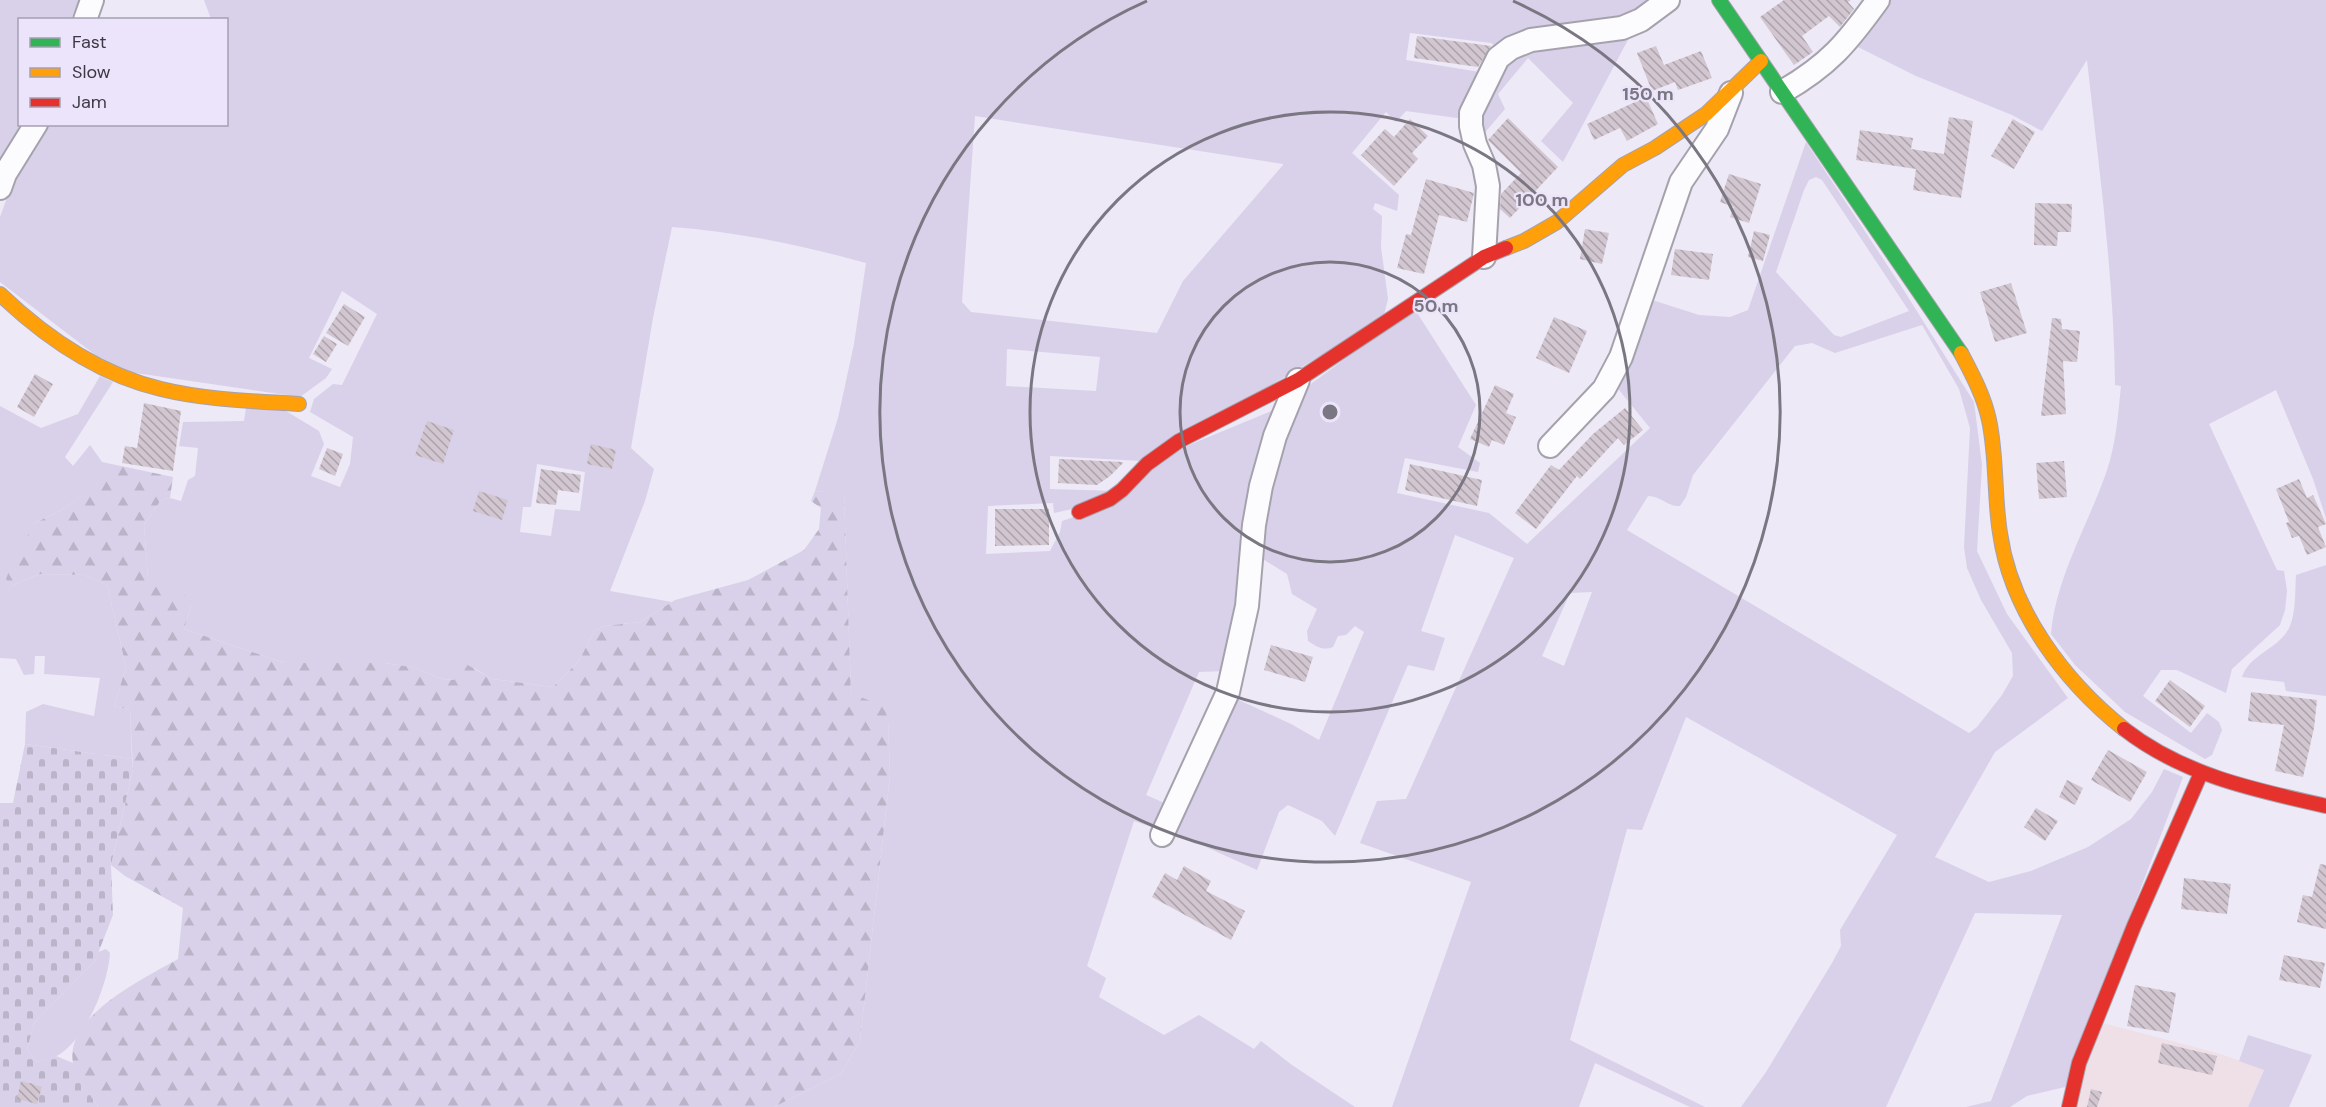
<svg xmlns="http://www.w3.org/2000/svg" width="2326" height="1107" font-family="'DM Sans',sans-serif">
	<defs>
		<pattern id="forest-firs" width="22" height="20" patternUnits="userSpaceOnUse" patternTransform="scale(1.5)"><rect width="22" height="20" fill="#d9d1e9"/><path d="M5 1l3.5 6h-7zM16 11l3.5 6h-7z" fill="#bbb4c9"/></pattern>
		<pattern id="cemetery-stones" width="16" height="16" patternUnits="userSpaceOnUse" patternTransform="scale(1.5)"><rect width="16" height="16" fill="#d9d1e9"/><path d="M2 7V4a2 2 0 0 1 4 0v3zM10 15v-3a2 2 0 0 1 4 0v3z" fill="#bbb4c9"/></pattern>
		<pattern id="building-back-hatch" width="6" height="6" patternUnits="userSpaceOnUse" patternTransform="scale(1.5)"><rect width="6" height="6" fill="#d2c6d1"/><path d="M-1 5l2 2M0 0l6 6M5-1l2 2" fill="none" stroke="#aca2ab"/></pattern>
	</defs>
	<rect width="100%" height="100%" fill="#ede9f6"/>
	<polygon fill="#efdfe6" points="2091,1020 2217,1053 2264,1069 2248,1107 2063,1107"/>
	<g fill="#d9d1e9" fill-rule="evenodd">
		<polygon points="0,0 79,0 71,19 20,20 20,124 23,125 0,165"/>
		<path d="M204,0H1660L1636,17L1499,49L1491,43L1410,33L1406,60L1486,73L1464,115L1457,118L1406,111L1396,122L1386,112L1352,153L1399,195L1397,211L1375,203L1373,209L1382,216L1381,247L1388,299L1383,319L1142,461L1050,456V489L1116,491L1081,507L1054,513L1053,503L988,506L986,554L1050,551L1060,532L1062,521L1092,511L1165,455L1281,407L1227,671L1199,672L1146,795L1169,805L1160,830L1134,821L1087,966L1106,978L1099,997L1164,1035L1199,1015L1254,1049L1261,1041L1292,1065L1355,1107H774L841,1074L860,1041L890,775L888,721L851,693L844,494L815,491L838,418L854,344L866,263C802,245 738,232 672,227L653,318L631,448L654,469L645,501L610,591L672,602L640,622L604,626L594,631L579,661L553,687L492,679L474,668L455,680L442,679L412,667L384,663H285L184,629L191,606L148,578L144,525L161,500L170,498L181,501L188,480L195,476L198,448L179,446L183,422L244,421L247,401L281,408L319,431L324,444L311,476L340,487L350,464L353,437L310,412L314,399L333,384L342,385L377,314L342,291L309,358L332,369L326,378L300,397L115,370L0,282V217L12,184L48,125L226,124V20L211,19ZM975,116L1283,164V165L1183,281L1157,333L971,312L962,302ZM1007,349L1100,357L1096,391L1006,386ZM537,464L585,472L580,511L555,509L551,536L520,532L523,507H531Z"/>
		<path d="M1885,0H2326V518L2313,479L2276,390L2209,424L2277,570L2284,571L2287,591L2285,610L2280,625L2232,669L2226,693L2177,670H2161L2143,696L2191,733L2207,713L2219,722L2222,730L2212,755L2205,759L2125,712L2075,665L2051,634C2056,577 2088,525 2106,473C2116,445 2118,415 2121,386L2115,385C2114,276 2099,169 2087,60L2042,131L2012,115L1916,76L1854,45Z"/>
		<polygon points="1630,36 1563,162 1541,141 1573,103 1528,58 1498,94 1505,109 1482,136 1480,105 1493,77 1533,43"/>
		<path d="M1806,142L1903,289L1974,402L1982,465L1977,551L2007,614L2068,698L1995,752L1935,857L1989,882L2031,871L2088,847L2131,819L2152,792L2164,769L2183,777L2065,1087L2027,1096L2010,1107H1966L1991,1101L2062,915L1975,913L1886,1107H1741L1766,1072L1832,963L1841,946L1840,930L1897,835L1686,717L1642,830L1627,829L1570,1040L1705,1107H1690L1595,1063L1579,1107H1392L1471,882L1360,843L1377,801L1406,799L1514,558L1455,535L1421,631L1445,638L1434,671L1408,665L1335,836L1322,821L1288,805L1279,812L1257,870L1173,832L1230,696L1291,724L1319,740L1364,632L1355,626L1346,635L1338,636L1333,647C1323,651 1317,647 1308,641L1307,631L1317,609L1292,594L1287,574L1256,555L1267,487L1304,389L1414,308L1476,405L1458,447L1480,463L1478,472L1405,458L1397,493L1489,513L1527,544L1650,428L1615,385L1646,298L1699,315L1730,317L1748,310ZM1816,177L1822,180L1909,311L1841,337L1834,335L1776,272L1804,190L1809,180ZM1922,325L1959,389L1970,428L1964,547L1967,568L1981,600L2012,653L2013,676L2002,695L1977,727L1969,733L1627,530L1648,496C1661,496 1668,507 1680,506L1686,497L1693,475L1795,346L1812,343L1835,353ZM1592,592L1564,666L1542,656L1570,593Z"/>
		<polygon points="100,376 113,382 65,457 73,466 90,445 102,462 103,480 63,509 35,523 11,586 39,574 84,575 107,585 126,667 114,706 130,710 132,759 25,744 26,712 43,704 94,716 100,678 44,674 45,656 35,656 34,674 24,675 16,659 0,658 0,406 41,428 78,414"/>
		<path d="M2326,565V696L2286,691L2284,682L2242,677C2249,654 2280,649 2290,626C2296,611 2295,591 2296,575Z"/>
		<path d="M106,949L110,953C108,985 85,1042 55,1057C50,1059 43,1060 37,1062L27,1049L34,1023L95,961L98,952Z"/>
		<polygon points="2248,1035 2312,1055 2289,1107 2248,1107 2264,1070 2239,1061"/>
	</g>
	<path fill="url(#forest-firs)" d="M102,462L173,477L170,498L161,500L144,525L148,577L182,591L191,606L184,629L285,663H384L412,667L442,679L454,680L457,667L466,664L492,679L553,687L579,661L594,631L604,626L640,622L675,600L748,580L804,550L819,529L821,508L811,501L815,491L844,493L851,693L885,707L888,721L890,775L860,1041L841,1074L774,1107H98C90,1094 76,1079 73,1063C64,1016 145,978 178,959L183,908L125,876L111,865L133,769L130,710L114,706L126,667L107,585L84,575L39,574L11,586L6,579L13,561L35,523L63,509L102,480Z"/>
	<polygon fill="url(#cemetery-stones)" points="25,744 132,759 133,769 111,865 113,915 95,961 34,1023 27,1049 37,1062 56,1056 73,1063 81,1081 98,1107 0,1107 0,803 13,803"/>
	<g fill="url(#building-back-hatch)">
		<polygon points="1784,0 1851,0 1848,2 1854,9 1840,27 1829,16 1802,36 1813,52 1794,65 1760,17"/>
		<polygon points="1417,36 1491,46 1478,67 1414,58"/>
		<polygon points="1656,46 1664,65 1701,51 1712,78 1678,90 1675,82 1652,91 1637,53"/>
		<polygon points="1646,97 1658,124 1627,141 1620,128 1594,140 1587,124"/>
		<polygon points="1949,117 1973,121 1961,198 1913,190 1916,169 1856,160 1860,130 1913,138 1911,149 1944,154"/>
		<polygon points="1508,118 1558,167 1510,218 1500,209 1501,194 1521,173 1488,140"/>
		<polygon points="1410,119 1428,136 1412,153 1418,159 1394,186 1361,155 1385,129 1394,137"/>
		<polygon points="2013,119 2035,132 2014,169 1991,156"/>
		<polygon points="1729,174 1761,184 1749,223 1730,217 1734,207 1720,202"/>
		<polygon points="1426,179 1474,193 1467,222 1439,215 1424,274 1397,268 1406,234 1411,235"/>
		<polygon points="2035,203 2072,204 2071,232 2058,232 2057,246 2034,245"/>
		<polygon points="1585,229 1609,233 1602,264 1580,259"/>
		<polygon points="1754,231 1770,235 1763,261 1748,257"/>
		<polygon points="1675,249 1713,254 1709,280 1671,275"/>
		<polygon points="2011,283 2027,333 1995,342 1980,292"/>
		<polygon points="344,304 365,317 348,346 326,333"/>
		<polygon points="1554,317 1587,331 1569,373 1536,358"/>
		<polygon points="2052,318 2061,319 2062,329 2080,331 2077,362 2063,361 2066,414 2041,416"/>
		<polygon points="324,336 337,344 326,362 313,354"/>
		<polygon points="35,374 53,384 34,417 17,407"/>
		<polygon points="1495,385 1514,394 1506,413 1516,417 1504,445 1492,440 1489,447 1470,439"/>
		<polygon points="144,403 181,411 173,471 122,463 125,446 137,448"/>
		<polygon points="1625,408 1643,430 1624,445 1618,438 1580,479 1577,476 1536,529 1515,513 1551,465 1559,470 1593,434"/>
		<polygon points="427,421 454,430 443,464 415,455"/>
		<polygon points="591,444 616,450 612,469 587,464"/>
		<polygon points="327,448 343,454 335,476 319,469"/>
		<polygon points="1059,459 1123,462 1123,463 1110,476 1097,485 1058,483"/>
		<polygon points="2064,461 2067,497 2039,499 2036,463"/>
		<polygon points="1410,464 1482,480 1477,506 1405,490"/>
		<polygon points="541,469 581,475 579,493 558,490 556,505 536,503"/>
		<polygon points="2299,479 2307,498 2313,495 2326,524 2318,527 2326,547 2307,555 2299,536 2292,538 2286,523 2289,522 2276,489"/>
		<polygon points="479,491 508,500 502,520 473,511"/>
		<polygon points="995,509 1049,509 1049,545 995,546"/>
		<polygon points="1271,645 1313,657 1305,682 1264,670"/>
		<polygon points="2170,680 2205,706 2190,727 2155,701"/>
		<polygon points="2251,692 2317,700 2314,728 2303,777 2275,771 2284,725 2248,721"/>
		<polygon points="2108,750 2147,772 2130,802 2091,780"/>
		<polygon points="2067,780 2083,788 2075,805 2059,797"/>
		<polygon points="2036,808 2058,821 2045,841 2024,827"/>
		<polygon points="2320,864 2326,865 2326,929 2297,922 2303,895 2312,897"/>
		<polygon points="1184,866 1211,881 1206,891 1245,911 1231,940 1152,897 1165,873 1177,880"/>
		<polygon points="2184,878 2231,884 2227,914 2181,909"/>
		<polygon points="2284,955 2325,963 2320,988 2279,980"/>
		<polygon points="2135,985 2176,993 2169,1033 2127,1026"/>
		<polygon points="2162,1043 2217,1056 2212,1075 2158,1063"/>
		<polygon points="21,1081 42,1087 37,1104 17,1099"/>
		<polygon points="2091,1089 2102,1092 2097,1107 2087,1107"/>
	</g>
	<g fill="none" stroke-linecap="round" stroke-linejoin="round">
		<g stroke="#a6a2ad" stroke-width="26">
			<g id="street">
				<polyline points="85,20 92,0"/>
				<path d="M1782,92C1829,65 1847,43 1878,0"/>
				<polyline points="0,188 5,174 36,124"/>
				<polyline points="1484,257 1488,186 1484,165 1475,144 1471,126 1471,113 1498,58 1511,48 1531,40 1622,28 1641,20 1668,0"/>
				<polyline points="1550,446 1604,389 1621,357 1681,182 1717,129 1731,93"/>
				<polyline points="1162,835 1228,692 1247,606 1254,525 1261,486 1275,436 1298,380"/>
			</g>
		</g>
		<g stroke="#a6a2ad" stroke-width="16">
			<polyline id="fast" points="1719,0 1961,353"/>
		</g>
		<g stroke="#a6a2ad" stroke-width="16">
			<g id="slow">
				<polyline points="1506,248 1524,241 1557,222 1623,165 1655,148 1706,114 1761,61"/>
				<path d="M0,294C46,338 98,374 161,389C206,400 253,401 299,404"/>
				<path d="M1961,353C1972,374 1984,396 1989,420C1997,457 1994,496 2000,533C2011,611 2064,681 2124,729"/>
			</g>
		</g>
		<g stroke="#a6a2ad" stroke-width="16">
			<g id="jam">
				<polyline points="1079,512 1110,499 1122,490 1147,464 1179,441 1298,380 1484,257 1506,248"/>
				<path d="M2124,729C2183,775 2254,790 2326,806"/>
				<polyline points="2069,1107 2079,1063 2134,926 2201,773"/>
			</g>
		</g>
		<use href="#street" stroke="#fcfcfe" stroke-width="22"/>
		<use href="#fast" stroke="#30b455" stroke-width="14"/>
		<use href="#slow" stroke="#ff9f0a" stroke-width="14"/>
		<use href="#jam" stroke="#e5322d" stroke-width="14"/>
	</g>
	<g fill="none" stroke="#7a7782" stroke-width="3">
		<circle cx="1330" cy="412" r="150"/>
		<circle cx="1330" cy="412" r="300"/>
		<path d="M1513 1A450 450 0 1 1 1147 1"/>
	</g>
	<circle cx="1330" cy="412" r="9" fill="#7a7782" stroke="#ebe4fb" stroke-width="3"/>
	<g font-size="18" text-anchor="middle" font-weight="bold" fill="#7a7782" stroke="#ebe4fb" stroke-width="4.5" stroke-linejoin="round" paint-order="stroke">
		<text x="1648" y="100">150 m</text>
		<text x="1542" y="206">100 m</text>
		<text x="1436" y="312">50 m</text>
	</g>
	<rect x="18" y="18" width="210" height="108" fill="#ebe4fb" stroke="#a5a0b2" stroke-width="1.5"/>
	<rect x="30" y="38" width="30" height="9" fill="#30b455" stroke="#a5a0b2" stroke-width="1.5"/>
	<text x="72" y="48" font-size="18" fill="#3c3944">Fast</text>
	<rect x="30" y="68" width="30" height="9" fill="#ff9f0a" stroke="#a5a0b2" stroke-width="1.5"/>
	<text x="72" y="78" font-size="18" fill="#3c3944">Slow</text>
	<rect x="30" y="98" width="30" height="9" fill="#e5322d" stroke="#a5a0b2" stroke-width="1.5"/>
	<text x="72" y="108" font-size="18" fill="#3c3944">Jam</text>
</svg>
